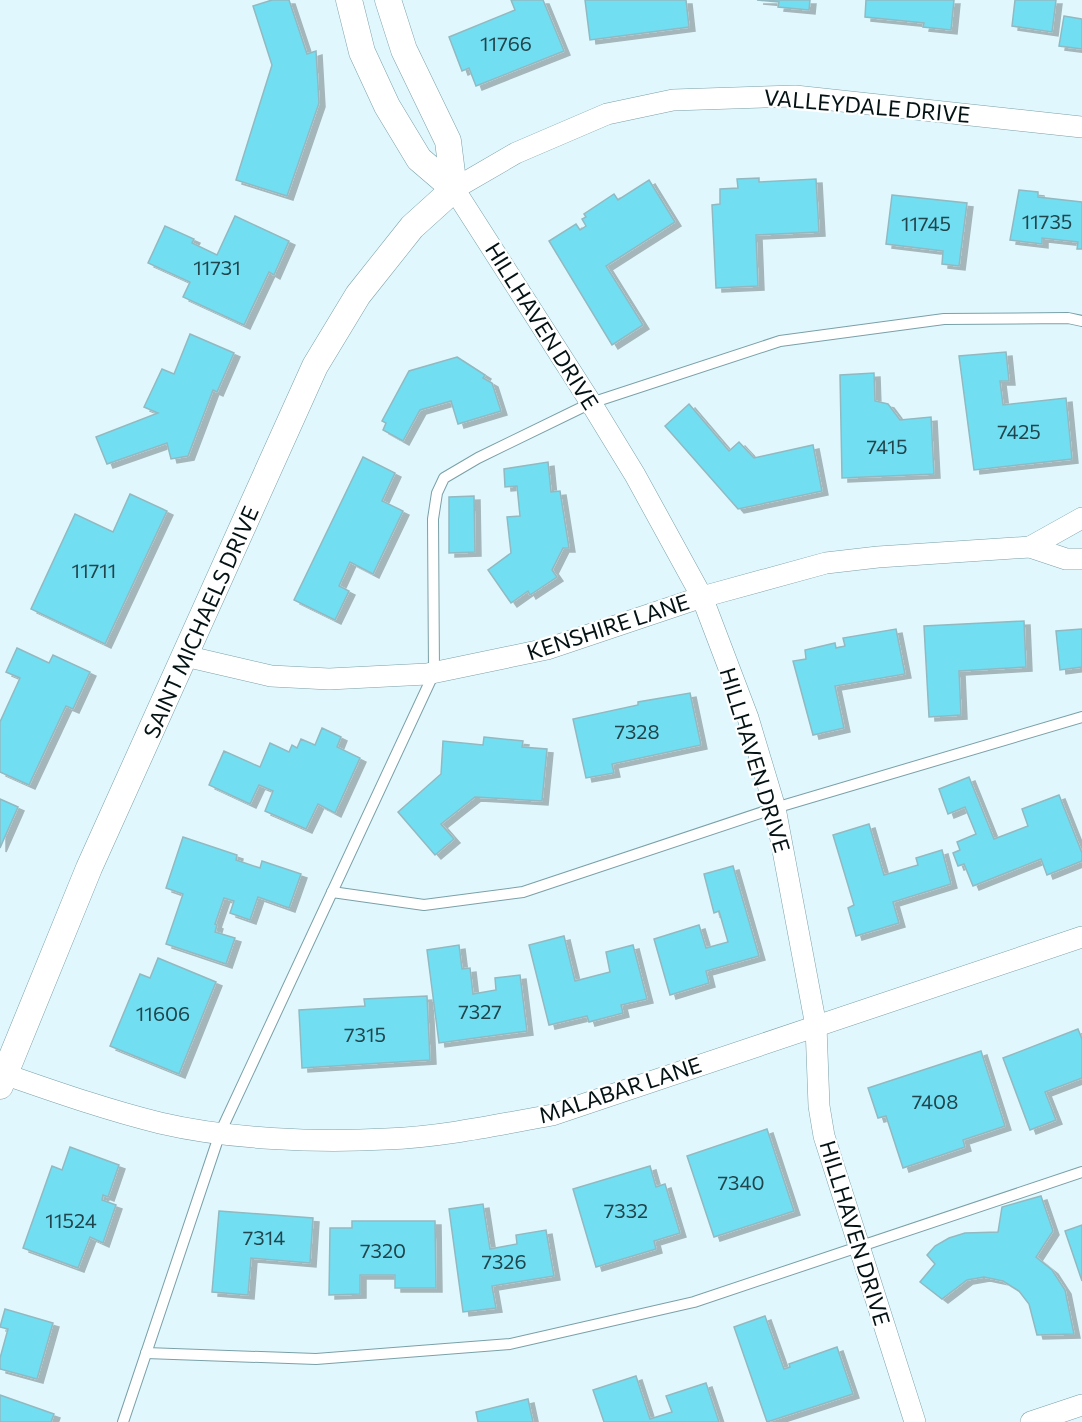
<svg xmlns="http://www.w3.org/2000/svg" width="1082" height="1422" font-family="Commissioner,sans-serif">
	<defs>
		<filter id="shadow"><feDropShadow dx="6" dy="4" stdDeviation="0" flood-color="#0004"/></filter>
	</defs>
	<rect width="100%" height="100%" fill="#e0f8fd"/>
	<g fill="#72def2" stroke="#92b9c1" stroke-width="1.5" filter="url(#shadow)">
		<polygon points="272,0 289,0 307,54 316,51 319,103 287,196 236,180 272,65 253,6"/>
		<polygon points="511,0 543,0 564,51 476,86 469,68 462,71 449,37 515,10"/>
		<polygon points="585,0 686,0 689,27 590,40"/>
		<polygon points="757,0 810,0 809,10 778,7 779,2"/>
		<polygon points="866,0 954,0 951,30 923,27 924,23 865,17"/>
		<polygon points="1015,0 1056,0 1052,32 1012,26"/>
		<polygon points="1064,16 1082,19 1082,49 1059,46"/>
		<polygon points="759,178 759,182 816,179 819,232 756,235 758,286 716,288 712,205 720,204 720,189 738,188 737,179"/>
		<polygon points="649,180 675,222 606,266 643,325 612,345 549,241 576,224 580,230 586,226 582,219 586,217 584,214 614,194 618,200"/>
		<polygon points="1019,190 1038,192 1038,197 1082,202 1082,249 1077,249 1078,242 1042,238 1042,244 1010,240"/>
		<polygon points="892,195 967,203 959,266 942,264 943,251 886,244"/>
		<polygon points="235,216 289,241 274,275 269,272 244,325 183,297 190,282 148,263 165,226 194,239 192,243 217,255"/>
		<polygon points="190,334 234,353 217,392 213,390 188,456 171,459 167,443 107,464 96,437 158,413 144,407 162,369 174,374"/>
		<polygon points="1006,352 1009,381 1000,381 1003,405 1066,398 1072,459 974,470 959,356"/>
		<polygon points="457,357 485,375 483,378 492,383 501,411 458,424 451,401 420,410 403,441 383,430 386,423 382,421 409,371"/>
		<polygon points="874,373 875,401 888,404 900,420 931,417 934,474 842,478 840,375"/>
		<polygon points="689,404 729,451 739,442 754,458 813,445 822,491 738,509 665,426"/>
		<polygon points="363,457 395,473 382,501 403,511 373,574 350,562 339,586 349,591 335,620 294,600"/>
		<polygon points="548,462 551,492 560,491 569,548 563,548 552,570 557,577 530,595 528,591 511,603 488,570 511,553 507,517 520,516 517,486 505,487 504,469"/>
		<polygon points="130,494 167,511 105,644 31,609 75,514 113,532"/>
		<polygon points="474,496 475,552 449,553 449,497"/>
		<polygon points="1024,621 1026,667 959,671 961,715 929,717 924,626"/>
		<polygon points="896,629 905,674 835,686 844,728 813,735 793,661 806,659 805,650 835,643 836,648 845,646 843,638"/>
		<polygon points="1082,629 1082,667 1060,670 1056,631"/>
		<polygon points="17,648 49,663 53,655 90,672 73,709 66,706 29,785 0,772 0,722 20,678 6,672"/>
		<polygon points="690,693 701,745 612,764 614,773 586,778 573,719 638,705 638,702"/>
		<polygon points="322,728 341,737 337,747 360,758 335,813 318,804 306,829 265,811 273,791 259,785 250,804 209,785 224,751 260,767 270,743 289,752 292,745 297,748 301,739 315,745"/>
		<polygon points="484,737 523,741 522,747 547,749 542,801 475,797 441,824 454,839 435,855 398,812 441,774 443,741 483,745"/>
		<polygon points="969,777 994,839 1028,826 1022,809 1059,795 1082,853 1082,861 1047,875 1041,859 973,886 964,864 958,866 953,853 960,850 957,842 976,834 965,807 948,814 939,789"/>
		<polygon points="0,799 18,807 0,848"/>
		<polygon points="869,824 884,875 918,865 916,858 942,850 951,884 893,902 899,923 856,936 848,908 854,905 833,835"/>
		<polygon points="183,837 237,855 236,860 260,868 262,861 301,874 289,908 258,897 250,920 230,913 234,901 224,898 215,924 217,925 215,932 235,938 226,964 166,944 183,894 166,888"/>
		<polygon points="733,866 759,956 706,971 709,983 670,995 654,939 699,925 706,948 728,942 719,911 714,913 704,874"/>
		<polygon points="564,936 575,981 610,972 606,952 633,945 647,999 621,1005 623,1013 589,1022 587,1016 549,1025 529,945"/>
		<polygon points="459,945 462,969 470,968 473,994 496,990 495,978 520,975 527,1031 439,1043 427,950"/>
		<polygon points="158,958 216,982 179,1074 110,1046 140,974 150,978"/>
		<polygon points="427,996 430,1060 302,1068 299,1010 365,1006 364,999"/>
		<polygon points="1078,1029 1082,1039 1082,1078 1045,1092 1056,1120 1030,1130 1003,1058"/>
		<polygon points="981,1051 1005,1126 963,1140 965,1147 903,1168 886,1116 878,1118 868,1088"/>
		<polygon points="767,1129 794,1211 714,1237 687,1156"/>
		<polygon points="70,1147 119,1165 108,1197 103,1195 102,1200 116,1205 103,1243 90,1237 78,1268 23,1248 52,1166 62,1170"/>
		<polygon points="650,1166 656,1187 665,1184 680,1233 654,1241 656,1249 596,1267 573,1189"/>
		<polygon points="1041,1196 1053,1231 1036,1257 1052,1270 1065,1290 1074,1334 1037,1335 1029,1304 1019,1291 1003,1281 984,1277 967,1280 942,1299 920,1282 935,1264 927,1255 935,1246 949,1238 965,1233 998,1232 1002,1207"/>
		<polygon points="483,1204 490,1249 517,1244 516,1235 546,1230 554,1276 492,1286 496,1308 463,1312 449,1209"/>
		<polygon points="219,1211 313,1218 310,1263 251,1258 248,1295 212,1292"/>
		<polygon points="352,1221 435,1221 436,1288 395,1288 395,1275 360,1275 360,1294 329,1295 330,1228 352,1228"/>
		<polygon points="1082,1225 1082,1281 1065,1231"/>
		<polygon points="5,1309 53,1323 37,1379 0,1369 0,1358 8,1329 0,1327"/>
		<polygon points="765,1316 784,1369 790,1367 789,1364 837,1347 853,1394 767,1422 734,1327"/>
		<polygon points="636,1376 650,1419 672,1412 666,1396 706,1383 719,1422 604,1422 593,1390"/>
		<polygon points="0,1395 54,1414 51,1422 0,1422"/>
		<polygon points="528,1399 533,1422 478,1422 476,1412"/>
	</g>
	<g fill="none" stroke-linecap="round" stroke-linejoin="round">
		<g stroke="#7aa0a8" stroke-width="12">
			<g id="service">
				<polyline points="332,892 424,905 523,892 775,808 1082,717"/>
				<polyline points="146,1353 316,1359 510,1344 694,1302 1082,1172"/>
				<polyline points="123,1422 220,1133 434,673 433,519 437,493 444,478 478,458 591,403 780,341 944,319 1068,318 1082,321"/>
			</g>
		</g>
		<g stroke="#7aa0a8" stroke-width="22">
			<g id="minor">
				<polyline points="1030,547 1082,518"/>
				<polyline points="185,656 271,676 329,679 427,674 547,649 702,597 826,563 878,557 1030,547 1066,559 1082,559"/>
				<path d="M4,1074C56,1092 107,1110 160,1123C228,1139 316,1143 386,1139C441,1137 497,1125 552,1115L1082,937"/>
				<polyline points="915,1422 824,1136 819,1106 816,1026 775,808 748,718 702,597 635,475 591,403 454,189 516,153 607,114 673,100 795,96 1082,127"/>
				<polyline points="1031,1422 1082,1405"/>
			</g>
		</g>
		<g stroke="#7aa0a8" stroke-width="27">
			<g id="tertiary">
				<polyline points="349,0 362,52 387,106 419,159 454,189"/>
				<polyline points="388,0 404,50 448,141 454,189"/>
				<polyline points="0,1086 89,868 315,366 358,295 412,227 454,189"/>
			</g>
		</g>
		<use href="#service" stroke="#fff" stroke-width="10"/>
		<use href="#minor" stroke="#fff" stroke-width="21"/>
		<use href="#tertiary" stroke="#fff" stroke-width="26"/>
	</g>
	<g text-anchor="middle" stroke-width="4.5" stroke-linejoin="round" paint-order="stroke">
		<g font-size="20" fill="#20454c">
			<text x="506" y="51">11766</text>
			<text x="1047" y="229">11735</text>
			<text x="926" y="231">11745</text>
			<text x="217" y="275">11731</text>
			<text x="1019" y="439">7425</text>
			<text x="887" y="454">7415</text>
			<text x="94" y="578">11711</text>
			<text x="637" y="739">7328</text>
			<text x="480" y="1019">7327</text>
			<text x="163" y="1021">11606</text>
			<text x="365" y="1042">7315</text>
			<text x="935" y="1109">7408</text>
			<text x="741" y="1190">7340</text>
			<text x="626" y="1218">7332</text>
			<text x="71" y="1228">11524</text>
			<text x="264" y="1245">7314</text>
			<text x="383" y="1258">7320</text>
			<text x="504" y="1269">7326</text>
		</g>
		<g font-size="22" fill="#041214" stroke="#fff">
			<text transform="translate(867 106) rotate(5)" y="8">VALLEYDALE DRIVE</text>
			<text transform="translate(542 326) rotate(58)" y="8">HILLHAVEN DRIVE</text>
			<text transform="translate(201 622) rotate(-66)" y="8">SAINT MICHAELS DRIVE</text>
			<text transform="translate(608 627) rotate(-18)" y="8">KENSHIRE LANE</text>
			<text transform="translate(755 760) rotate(73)" y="8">HILLHAVEN DRIVE</text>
			<text transform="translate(620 1090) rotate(-18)" y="8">MALABAR LANE</text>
			<text transform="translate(855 1233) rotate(73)" y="8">HILLHAVEN DRIVE</text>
		</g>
	</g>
</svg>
